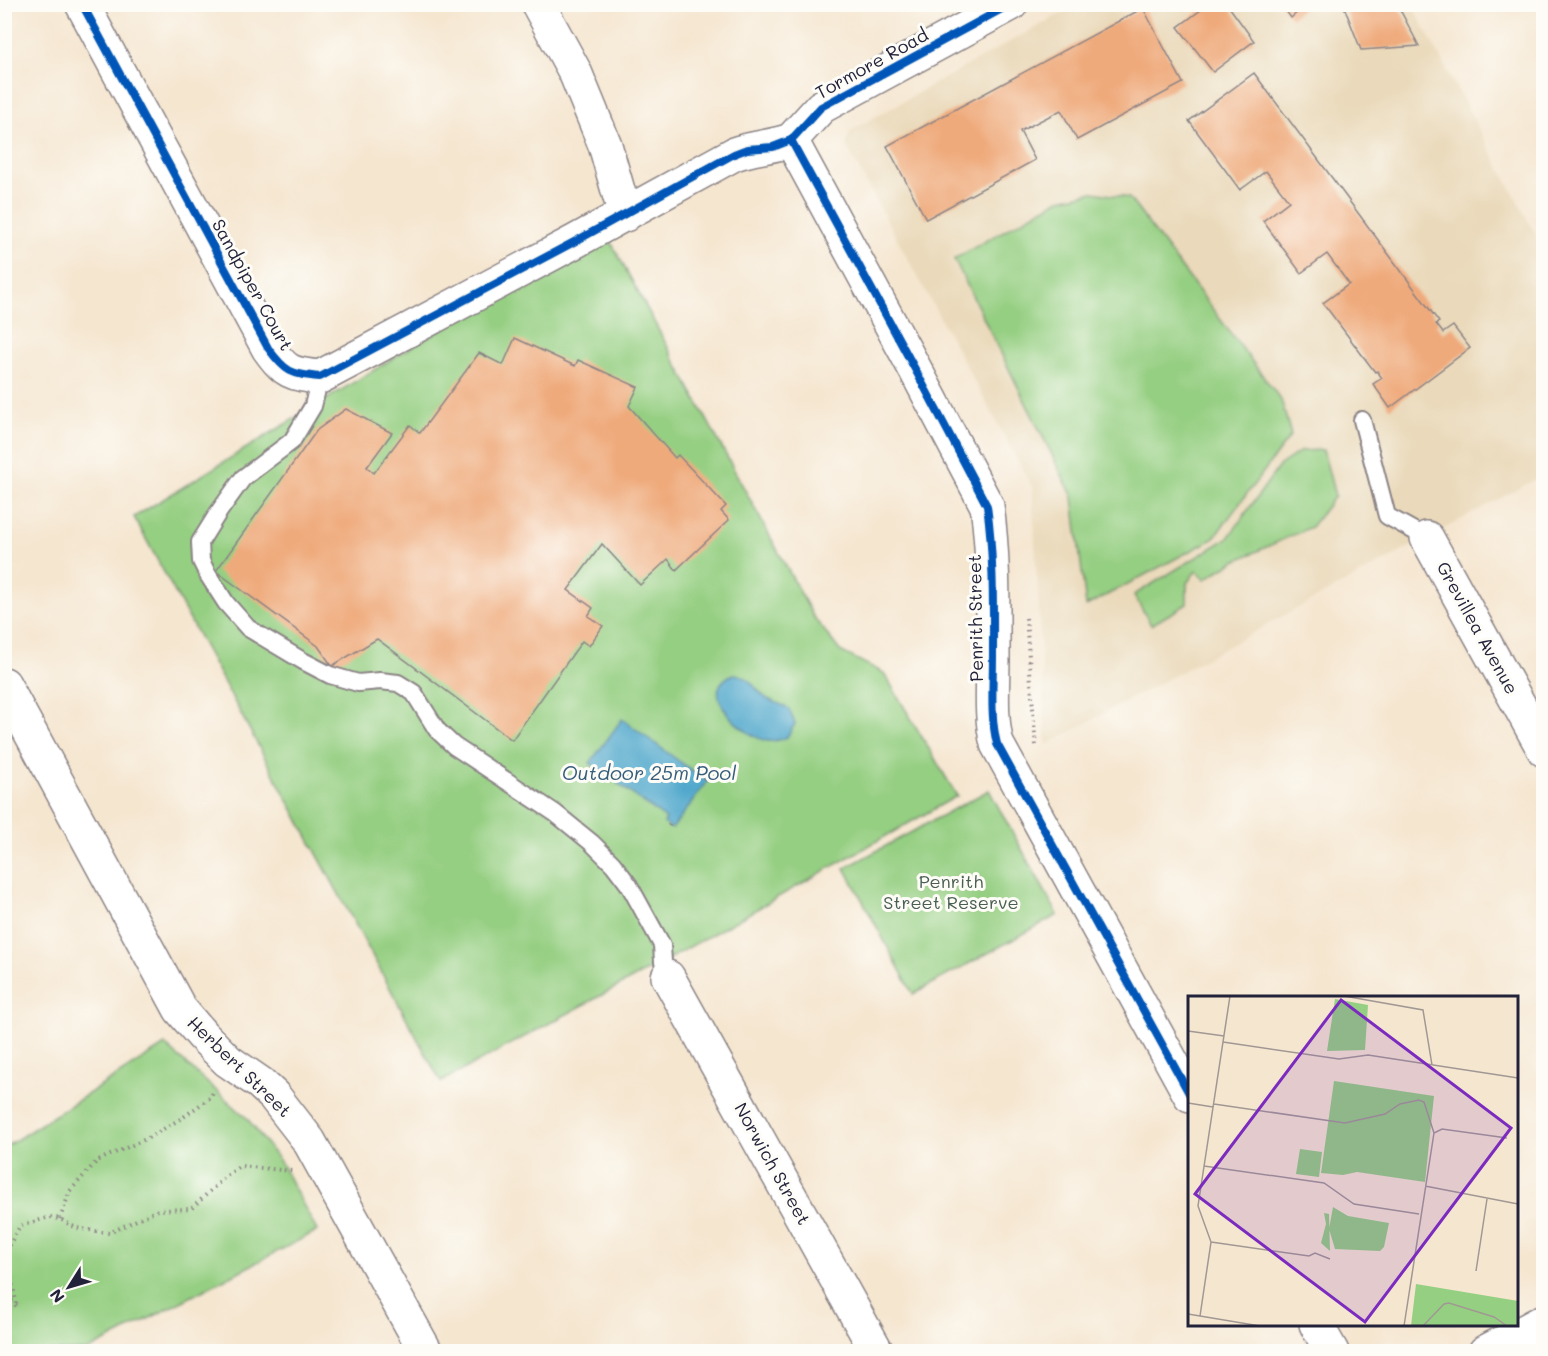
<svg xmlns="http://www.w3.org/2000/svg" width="1548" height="1356" font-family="Mali,sans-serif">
	<rect width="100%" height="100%" fill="#fdfcf7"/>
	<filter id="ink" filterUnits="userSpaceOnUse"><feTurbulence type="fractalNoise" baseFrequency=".0167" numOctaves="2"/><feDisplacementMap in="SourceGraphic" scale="12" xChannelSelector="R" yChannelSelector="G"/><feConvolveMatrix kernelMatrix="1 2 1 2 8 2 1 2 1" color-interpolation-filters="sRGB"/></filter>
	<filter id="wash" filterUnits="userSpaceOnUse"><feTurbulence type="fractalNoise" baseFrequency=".008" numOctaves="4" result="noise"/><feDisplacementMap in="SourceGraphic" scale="24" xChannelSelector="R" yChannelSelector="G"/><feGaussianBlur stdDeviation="1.35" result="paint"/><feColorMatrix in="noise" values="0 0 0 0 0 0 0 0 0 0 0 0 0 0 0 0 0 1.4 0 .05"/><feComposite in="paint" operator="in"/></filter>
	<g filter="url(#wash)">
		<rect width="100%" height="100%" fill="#f5e6d0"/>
		<polygon fill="#ead9ba" points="1076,5 1412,5 1543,248 1543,475 1046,745 1032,487 846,145 850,131"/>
		<g fill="#95cf82" stroke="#5c785e" stroke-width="1.5">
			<polygon points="1093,192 1129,198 1281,400 1291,435 1213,539 1086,606 1073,497 954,259 1060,199"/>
			<polygon points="604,229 813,616 840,651 884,673 957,796 663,962 441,1082 134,517"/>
			<polygon points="1323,450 1335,496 1311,527 1233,562 1205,579 1196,571 1187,583 1187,604 1151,625 1134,595 1228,538 1280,465 1301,451"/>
			<polygon points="989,790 1058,915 913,994 845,868"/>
			<polygon points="165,1045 247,1118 281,1163 317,1231 87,1351 5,1351 5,1147"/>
		</g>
		<g fill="#4fa7cc" stroke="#386484" stroke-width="1.5">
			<path d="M734,674C750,675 754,689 766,698C773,702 782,704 789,709L795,724L787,737C781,739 774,742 768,741C743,737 693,690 734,674Z"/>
			<polygon points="622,719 698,775 702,771 710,778 672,829 664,823 666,819 590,763"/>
		</g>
		<g id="blocks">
			<g fill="#efaa7c">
				<polygon points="1209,4 1227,4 1254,41 1213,72 1178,27"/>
				<polygon points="1281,4 1307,4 1291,18"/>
				<polygon points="1343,4 1397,4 1419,46 1361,50"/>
				<polygon points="1143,8 1183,83 1077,140 1061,110 1020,131 1035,160 926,219 887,146"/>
				<polygon points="1254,73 1439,322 1436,324 1443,333 1453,326 1470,348 1390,408 1373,384 1382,378 1377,371 1375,372 1323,303 1349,284 1327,254 1301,273 1263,221 1289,201 1266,171 1240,190 1189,121"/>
				<polygon points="515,338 575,366 578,360 638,387 629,406 675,458 678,455 726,506 721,511 729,520 676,570 668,559 640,585 602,544 568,590 593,608 588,616 603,626 589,646 582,641 512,740 377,639 332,666 318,646 216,571 317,430 346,409 392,433 367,467 374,473 410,425 420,433 479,353 503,365"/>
			</g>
		</g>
	</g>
	<g filter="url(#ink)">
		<use href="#blocks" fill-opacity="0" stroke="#8c8486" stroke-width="1.5"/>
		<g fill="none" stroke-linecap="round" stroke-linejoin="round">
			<g stroke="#8c8486" stroke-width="20">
				<g id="service">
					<polyline points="320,377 313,406 292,441 243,478 218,513 200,542 201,561 208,575 226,603 248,628 303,661 330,675 358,683 380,681 398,683 414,693 437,730 454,746 555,813 592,843 613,864 629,885 662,945 663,962 668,977"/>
					<polyline points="1362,420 1387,516 1427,538"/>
				</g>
			</g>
			<g stroke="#8c8486" stroke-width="36">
				<g id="minor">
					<path d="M82,4L268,348C286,373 291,374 320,377L574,242L734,154C753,147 772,147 791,140L916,371L987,506C994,556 993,608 993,657C993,687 990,716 997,744L1190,1095"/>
					<polyline points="538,4 575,72 605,145 625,215"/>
					<polyline points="1427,538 1544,750"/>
					<polyline points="4,684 180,1009 203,1036 228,1061 260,1083 274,1096 309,1141 426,1352"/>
					<polyline points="668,977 877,1352"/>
					<polyline points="1316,1324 1332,1352"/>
					<polyline points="1485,1352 1544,1321"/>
				</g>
			</g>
			<g stroke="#8c8486" stroke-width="36">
				<polyline id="tertiary" points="791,140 821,107 1011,4"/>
			</g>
			<g stroke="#8c8486" stroke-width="4" stroke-dasharray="1.5 4.5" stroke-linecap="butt">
				<polyline points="1026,618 1036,748"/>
				<polyline points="703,779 706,775"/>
				<polyline points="669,826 672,821"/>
				<polyline points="60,1219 70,1191 97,1161 148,1138 182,1118 211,1097 214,1089"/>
				<polyline points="4,1291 17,1307 6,1251 20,1226 50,1217 60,1219 76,1228 109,1233 158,1210 191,1209 224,1178 240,1166 292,1171"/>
			</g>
			<use href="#service" stroke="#fff" stroke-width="16"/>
			<use href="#minor" stroke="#fff" stroke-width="33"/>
			<use href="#tertiary" stroke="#fff" stroke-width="33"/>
			<g stroke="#fdfcf7" stroke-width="11">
				<g id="cycleway">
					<path d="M82,4L268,348C286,373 291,374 320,377L574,242L734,154L747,149L773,147L791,140L821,107L1011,4"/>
					<path d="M791,140L916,371L987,506C994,556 993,608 993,657C993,687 990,716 997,744L1190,1095"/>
				</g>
			</g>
			<use href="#cycleway" stroke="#0057b8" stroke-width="8"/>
		</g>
	</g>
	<g text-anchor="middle" stroke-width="6" stroke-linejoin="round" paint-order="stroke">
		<g font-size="18" fill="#22223b" stroke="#fdfcf7">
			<text transform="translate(872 64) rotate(-29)" y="6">Tormore Road</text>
			<text transform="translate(252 285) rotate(61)" y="6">Sandpiper Court</text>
			<text transform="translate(976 618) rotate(-91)" y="6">Penrith Street</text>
			<text transform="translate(1477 628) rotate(61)" y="6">Grevillea Avenue</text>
			<text transform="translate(239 1067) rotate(44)" y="6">Herbert Street</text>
			<text transform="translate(772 1164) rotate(61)" y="6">Norwich Street</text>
		</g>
		<g font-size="18" fill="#4a5f54" stroke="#fdfcf7">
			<text x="951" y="888">Penrith<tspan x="951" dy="21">Street Reserve</tspan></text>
		</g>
		<g font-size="20" font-style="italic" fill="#365e7c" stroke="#fdfcf7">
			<text x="649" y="780">Outdoor 25m Pool</text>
		</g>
	</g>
	<g transform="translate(1188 996)">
		<rect width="330" height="330" fill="#f5e6d0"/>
		<path d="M147,3L180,9L177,54L139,55ZM146,85L246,100L237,186L169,176L155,179L133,177ZM112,153L134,156L131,181L108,178ZM145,211L160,220L201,227L196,251L192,255L147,253L141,233ZM136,217L141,218L142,255L133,247L138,228ZM228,288L330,305V330H223Z" fill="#95cf82"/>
		<path fill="none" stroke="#a19894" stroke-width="1.5" d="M156,0L235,14L244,69M0,35L36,40M35,46L151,63L180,59L330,82M0,107L25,111M26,108L157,127L197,118L212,108L231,104L236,106L246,137M16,170L136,187L166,208L231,218M237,190L330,208M23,246L121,260L127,257L142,263M288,275L299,203M0,318L72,330M12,320L23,246L10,210L42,0M216,330L246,137L254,133L319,142M235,330L256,308L261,307L306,321L319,330"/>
		<path fill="#7b2cbf" fill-opacity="0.15" stroke="#7b2cbf" stroke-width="3" d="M153,4L323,132L177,326L7,198Z"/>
		<rect width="330" height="330" fill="none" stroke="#22223b" stroke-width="3"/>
	</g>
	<rect width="1548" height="1356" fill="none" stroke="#fdfcf7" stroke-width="24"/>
	<g transform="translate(69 1287) rotate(233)" stroke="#fdfcf7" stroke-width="4.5" paint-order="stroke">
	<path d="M0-4.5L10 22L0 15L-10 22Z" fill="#22223b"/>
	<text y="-9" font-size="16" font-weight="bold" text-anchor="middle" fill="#22223b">N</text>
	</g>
</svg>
